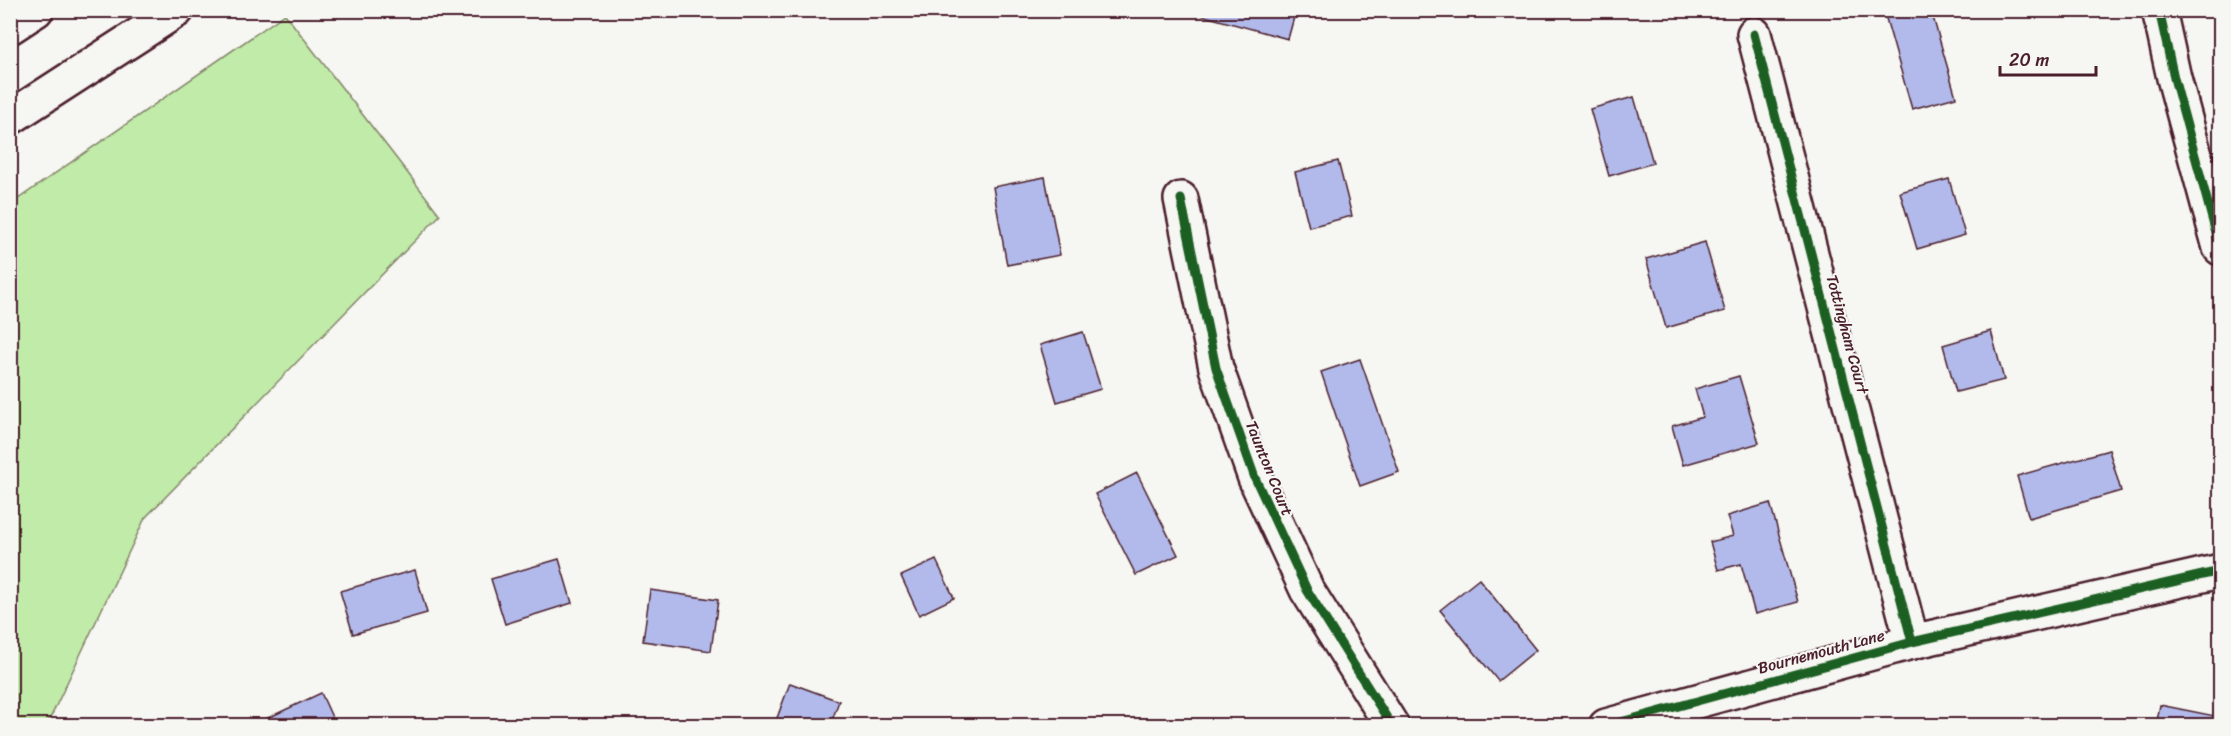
<svg xmlns="http://www.w3.org/2000/svg" width="2231" height="736" font-family="Sriracha,sans-serif">
	<rect width="100%" height="100%" fill="#f6f6f2"/>
	<filter id="ink" filterUnits="userSpaceOnUse"><feTurbulence type="fractalNoise" baseFrequency=".0167" numOctaves="2"/><feDisplacementMap in="SourceGraphic" scale="12" xChannelSelector="R" yChannelSelector="G"/><feConvolveMatrix kernelMatrix="1 2 1 2 8 2 1 2 1" color-interpolation-filters="sRGB"/></filter>
	<g filter="url(#ink)">
		<polygon fill="#c0eba8" stroke="#85856a" stroke-width="1.5" points="285,14 440,215 145,518 47,725 11,725 11,204"/>
		<g fill="#b2baeb" stroke="#4a1f2b" stroke-width="1.5">
			<polygon points="1198,10 1296,10 1288,39 1197,14"/>
			<polygon points="1901,10 1931,10 1956,97 1912,109 1885,15"/>
			<polygon points="1634,97 1653,163 1609,176 1590,109"/>
			<polygon points="1338,161 1352,216 1309,227 1295,172"/>
			<polygon points="1045,177 1060,255 1007,265 993,187"/>
			<polygon points="1949,179 1965,235 1917,249 1900,192"/>
			<polygon points="1705,242 1725,311 1666,328 1646,259"/>
			<polygon points="1991,331 2004,380 1956,392 1943,345"/>
			<polygon points="1083,332 1101,389 1057,402 1040,345"/>
			<polygon points="1360,359 1399,472 1360,486 1321,372"/>
			<polygon points="1739,376 1759,443 1683,465 1672,426 1703,417 1695,389"/>
			<polygon points="2109,450 2121,491 2029,518 2017,476"/>
			<polygon points="1137,473 1178,555 1136,575 1095,494"/>
			<polygon points="1770,503 1798,602 1755,614 1741,564 1718,570 1710,542 1733,536 1727,516"/>
			<polygon points="559,559 572,603 505,624 491,579"/>
			<polygon points="936,560 954,598 919,615 901,576"/>
			<polygon points="415,570 427,613 353,634 340,591"/>
			<polygon points="1479,579 1536,650 1498,681 1440,610"/>
			<polygon points="650,590 718,600 711,651 643,641"/>
			<polygon points="790,683 839,701 830,726 774,726"/>
			<polygon points="321,693 336,726 253,726 253,725"/>
			<polygon points="2160,705 2215,716 2213,726 2156,726"/>
			<polygon points="2072,720 2073,726 2050,726"/>
		</g>
		<g fill="none" stroke-linecap="round" stroke-linejoin="round">
			<g stroke="#4a1f2b" stroke-width="38">
				<g id="minor">
					<polyline points="2159,10 2174,78 2220,248"/>
					<polyline points="1754,34 1912,642"/>
					<polyline points="1181,199 1216,368 1255,478 1307,590 1392,726"/>
					<polyline points="1606,726 1912,642 2220,571"/>
				</g>
			</g>
			<g stroke="#4a1f2b" stroke-width="38">
				<g id="major">
					<polyline points="10,27 36,10"/>
					<polyline points="10,118 177,10"/>
				</g>
			</g>
			<use href="#minor" stroke="#f6f6f2" stroke-width="33"/>
			<use href="#major" stroke="#f6f6f2" stroke-width="33"/>
			<g stroke="#f6f6f2" stroke-width="13">
				<g id="cycleway">
					<polyline points="2159,10 2174,78 2220,248"/>
					<polyline points="1754,34 1912,642"/>
					<polyline points="1181,199 1216,368 1255,478 1307,590 1392,726"/>
					<polyline points="1606,726 1912,642 2220,571"/>
				</g>
			</g>
			<use href="#cycleway" stroke="#1b5e20" stroke-width="9"/>
		</g>
	</g>
	<g text-anchor="middle" stroke-width="4.5" stroke-linejoin="round" paint-order="stroke">
		<g font-size="16" fill="#4a1f2b" stroke="#f6f6f2">
			<text transform="translate(1848 334) rotate(75)" y="6">Tottingham Court</text>
			<text transform="translate(1270 468) rotate(68)" y="6">Taunton Court</text>
			<text transform="translate(1821 651) rotate(-15)" y="6">Bournemouth Lane</text>
		</g>
	</g>
	<rect width="2231" height="736" fill="none" stroke="#f6f6f2" stroke-width="36"/>
	<rect x="18" y="18" width="2195" height="700" fill="none" stroke="#4a1f2b" stroke-width="2" filter="url(#ink)"/>
	<path d="M2000 66v9h96v-9" fill="none" stroke="#4a1f2b" stroke-width="3"/>
	<text x="2009" y="66" font-size="18" fill="#4a1f2b" stroke="#f6f6f2" stroke-width="4.5" paint-order="stroke">20 m</text>
</svg>
